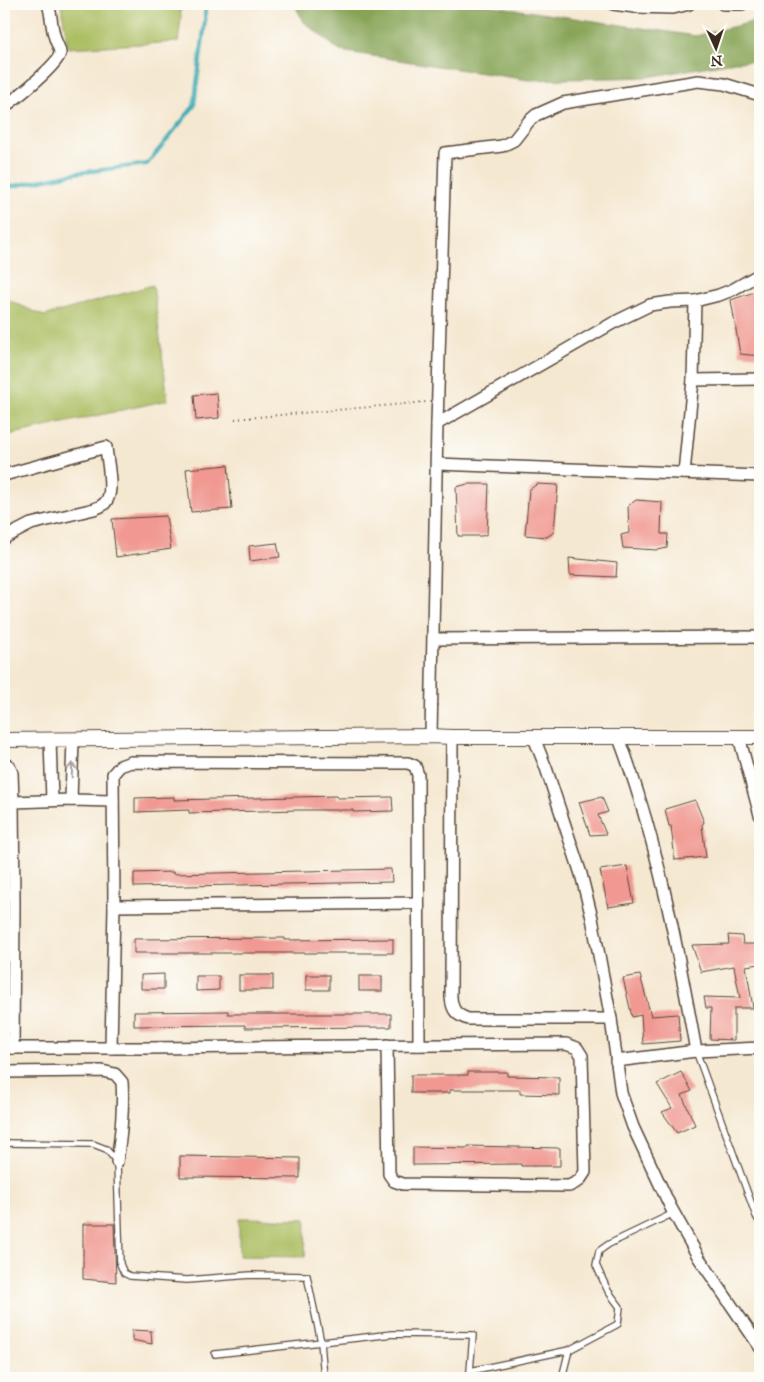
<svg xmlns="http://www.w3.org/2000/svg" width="764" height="1382" font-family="'IM FELL Great Primer',serif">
	<rect width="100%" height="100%" fill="#fdfcf7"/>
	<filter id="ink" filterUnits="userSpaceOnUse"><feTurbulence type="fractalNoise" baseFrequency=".02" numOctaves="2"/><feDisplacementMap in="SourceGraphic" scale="10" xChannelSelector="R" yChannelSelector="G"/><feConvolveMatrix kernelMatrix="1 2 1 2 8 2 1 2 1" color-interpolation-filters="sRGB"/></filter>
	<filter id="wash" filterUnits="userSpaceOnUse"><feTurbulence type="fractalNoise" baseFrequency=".0096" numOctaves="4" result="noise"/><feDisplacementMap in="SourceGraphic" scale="20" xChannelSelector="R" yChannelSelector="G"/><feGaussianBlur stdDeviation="1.12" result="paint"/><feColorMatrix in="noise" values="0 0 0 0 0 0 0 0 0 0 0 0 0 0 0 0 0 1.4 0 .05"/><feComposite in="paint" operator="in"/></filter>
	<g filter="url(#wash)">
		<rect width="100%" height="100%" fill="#f5e8d1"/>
		<g fill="#aabd60" stroke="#72743f">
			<polygon points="61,4 180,4 181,18 178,42 68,48"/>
			<polygon points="153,285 168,400 4,436 4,298 44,316"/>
			<polygon points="239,1218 306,1219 305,1257 239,1256"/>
		</g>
		<polygon fill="#87a456" stroke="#61673a" points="294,4 486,5 696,36 760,20 760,61 733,62 648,77 528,80 340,51 304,22"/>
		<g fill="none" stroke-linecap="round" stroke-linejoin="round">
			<polyline stroke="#3bacb5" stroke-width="4" points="4,188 77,173 147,164 194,106 205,22 205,4"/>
		</g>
		<g id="blocks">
			<g fill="#f09891">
				<polygon points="760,290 760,356 740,354 731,300"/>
				<polygon points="217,393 219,418 196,420 194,395"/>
				<polygon points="228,465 232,509 191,512 186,469"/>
				<polygon points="468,484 489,484 487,534 482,536 458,536 456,487"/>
				<polygon points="537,484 558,485 554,532 547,537 525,535 529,490"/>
				<polygon points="636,500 662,502 661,534 668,534 667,548 658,550 623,548 621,535 629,533 628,506"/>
				<polygon points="166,516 171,549 116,557 112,519"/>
				<polygon points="277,543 280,557 250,561 249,546"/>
				<polygon points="569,558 617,563 616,577 570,575"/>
				<polygon points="337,796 337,798 392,797 393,811 353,812 353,810 298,810 189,813 189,810 135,812 135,798 174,797 174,800"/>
				<polygon points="602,797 608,812 598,815 606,834 590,835 579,802"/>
				<polygon points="695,800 704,822 702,825 706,857 675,860 671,826 669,826 665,809"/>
				<polygon points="627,866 634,903 608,907 600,870"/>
				<polygon points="391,869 392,882 134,887 134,873 173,872 173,874"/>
				<polygon points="728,935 742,936 743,944 760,944 760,964 746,966 753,1008 734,1008 734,1040 710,1039 711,1008 706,1008 704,997 740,998 734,966 701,972 692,945 729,944"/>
				<polygon points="285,938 285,940 393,939 393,953 134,953 134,939"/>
				<polygon points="164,974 164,989 141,989 141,975"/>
				<rect x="239" y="975" width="34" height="15"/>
				<rect x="306" y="975" width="23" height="15"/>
				<polygon points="640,975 651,1016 678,1014 680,1041 643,1044 641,1015 632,1017 623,978"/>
				<polygon points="196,976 219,976 219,990 196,991"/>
				<rect x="359" y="976" width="23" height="15"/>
				<polygon points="228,1011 228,1014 391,1014 391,1027 245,1028 245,1025 134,1026 134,1012"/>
				<polygon points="468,1072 507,1072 507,1076 559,1077 559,1095 520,1094 520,1090 450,1090 450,1093 411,1093 411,1075 468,1075"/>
				<polygon points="681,1072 692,1091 682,1095 695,1125 677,1133 662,1112 672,1108 657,1084"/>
				<polygon points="468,1146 560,1148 560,1166 521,1166 521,1164 413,1165 413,1147 468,1148"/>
				<polygon points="180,1156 300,1158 300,1178 180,1177"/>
				<polygon points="83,1224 114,1224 116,1282 83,1279"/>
				<polygon points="132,1330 151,1331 152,1344 132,1340"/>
			</g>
		</g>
	</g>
	<g filter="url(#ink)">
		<use href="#blocks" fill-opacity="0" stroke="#574639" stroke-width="1"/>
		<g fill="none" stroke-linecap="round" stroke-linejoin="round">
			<g stroke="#574639" stroke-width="8">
				<g id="service">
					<polyline points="696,1051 756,1216 760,1223"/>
					<polyline points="4,1143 93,1144 106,1149 117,1162 120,1264 124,1273 130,1276 187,1280 251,1275 307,1276 321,1342 324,1378"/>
					<polyline points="215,1354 393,1334 473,1335 470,1371 569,1350"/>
					<polyline points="562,1378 569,1350 618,1324 620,1307 608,1291 596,1265 599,1251 609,1244 674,1213"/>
				</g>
			</g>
			<g stroke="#574639" stroke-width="14">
				<g id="minor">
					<polyline points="613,4 635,7 673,8 689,4"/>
					<polyline points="723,4 742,4"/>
					<path d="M4,107C14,100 59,64 60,53C60,48 56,43 55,38C51,27 52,16 48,4"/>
					<polyline points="693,380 760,379"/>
					<polyline points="437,424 445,153 502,146 514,140 529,121 536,115 563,103 698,81 724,84 760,95"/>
					<polyline points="437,464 760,476"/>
					<polyline points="684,473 693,380 695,301"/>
					<path d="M4,475L106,447C107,461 114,489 107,500C104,506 99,507 94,509L31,524L4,538"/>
					<polyline points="434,639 760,637"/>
					<polyline points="431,736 437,424 613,323 650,305 670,302 695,301 719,295 732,290 760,274"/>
					<path d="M452,737L451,997C452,1010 456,1015 468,1019H611"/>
					<polyline points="739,737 760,815"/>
					<polyline points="534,738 546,768 581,874 592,918 611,1019 621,1093 633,1127 671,1208 699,1258 760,1347"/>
					<path d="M619,738C657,839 677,945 696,1051"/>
					<polyline points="50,740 52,800"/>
					<polyline points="4,763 9,766 12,773 13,802 14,905 13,1048"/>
					<polyline points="71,800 73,740"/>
					<polyline points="13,802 71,800 113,801"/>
					<polyline points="114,906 418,903"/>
					<path d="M4,1048C191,1049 379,1045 566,1044L577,1048L582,1056L585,1172L579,1181L569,1186L403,1184L394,1181L389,1174L387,1045"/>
					<polyline points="111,1048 114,906 113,774 120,766 131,762 408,763 415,766 418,775 419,1045"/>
					<polyline points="616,1061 696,1051 760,1048"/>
					<path d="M4,1072L102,1071L115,1074L122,1082C124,1109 121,1135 117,1162"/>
				</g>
			</g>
			<g stroke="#574639" stroke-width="16">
				<polyline id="tertiary" points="4,740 431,736 452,737 760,737"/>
			</g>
			<polyline stroke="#574639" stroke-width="2" stroke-dasharray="1 4" stroke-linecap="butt" points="235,419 426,402"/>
			<use href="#service" stroke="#fff" stroke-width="5.5"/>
			<use href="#minor" stroke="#fff" stroke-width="11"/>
			<use href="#tertiary" stroke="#fff" stroke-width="14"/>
		</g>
		<defs><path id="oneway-shaft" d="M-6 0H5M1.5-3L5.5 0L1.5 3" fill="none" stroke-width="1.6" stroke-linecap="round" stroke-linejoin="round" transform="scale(1.25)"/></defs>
		<use stroke="#a79f9a" href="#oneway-shaft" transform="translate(72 770) rotate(-88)"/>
	</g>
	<rect width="764" height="1382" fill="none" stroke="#fdfcf7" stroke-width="20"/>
	<g transform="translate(716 48) rotate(177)" stroke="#fdfcf7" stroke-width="4" paint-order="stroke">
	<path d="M0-4L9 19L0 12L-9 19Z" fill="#3b2a1e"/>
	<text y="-8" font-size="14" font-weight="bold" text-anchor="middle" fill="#3b2a1e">N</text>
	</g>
</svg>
